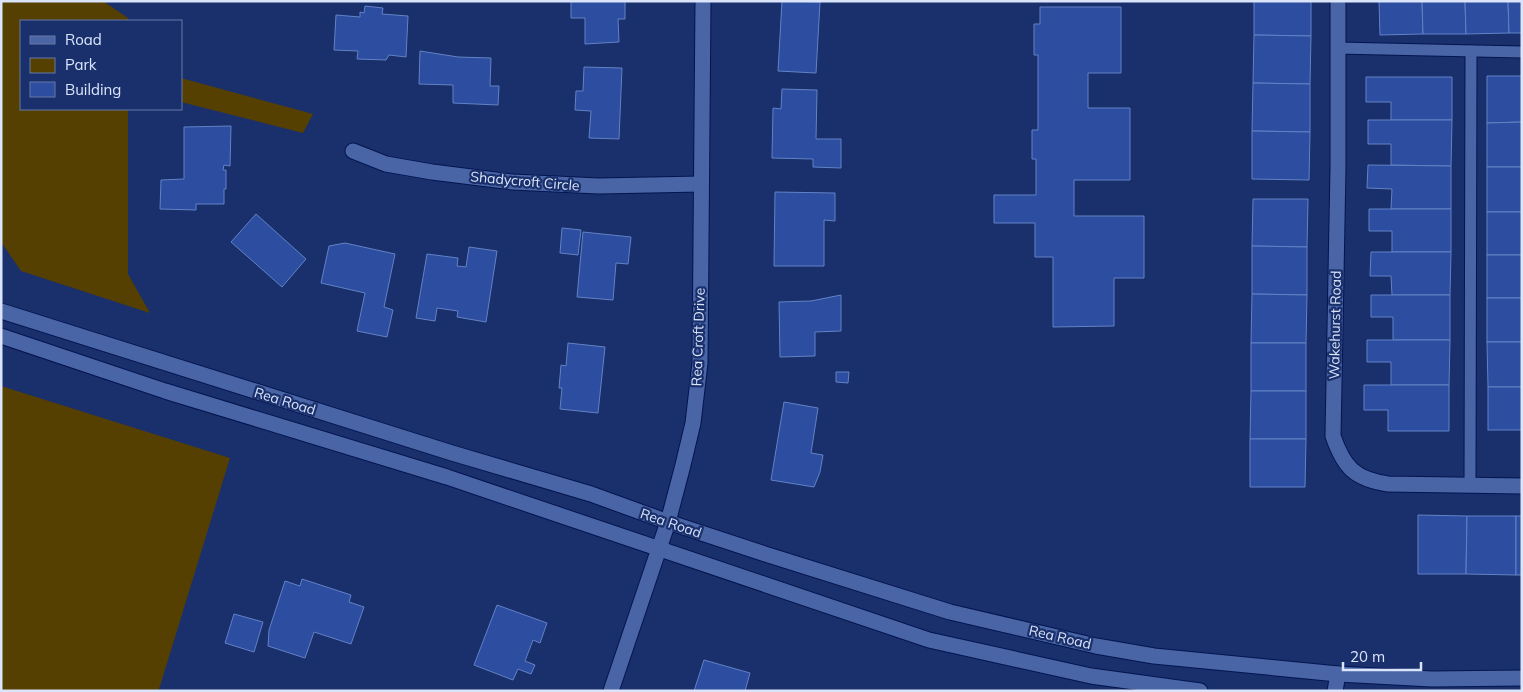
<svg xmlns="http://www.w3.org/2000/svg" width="1523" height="692" font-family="Mulish,sans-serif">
	<rect width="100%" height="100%" fill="#19306c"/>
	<g fill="#553f01">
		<polygon points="1,1 103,1 128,18 128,21 21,21 21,109 128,109 128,274 150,313 21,271 1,242"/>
		<polygon points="181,78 313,114 303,133 181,102"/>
		<polygon points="1,386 230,458 160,686 158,691 1,691"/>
	</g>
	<g fill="#2c4da0" stroke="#6382c5">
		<polygon points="571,1 625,1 625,19 618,19 619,42 585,44 585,18 571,18"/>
		<polygon points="782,1 820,2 816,73 778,71"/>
		<polygon points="1254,1 1311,1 1311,36 1254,35"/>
		<polygon points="1379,1 1422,1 1423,34 1380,35"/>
		<polygon points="1422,1 1465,1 1466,34 1423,34"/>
		<polygon points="1465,1 1508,1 1509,33 1466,34"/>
		<polygon points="1508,1 1522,1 1522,33 1509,33"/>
		<polygon points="365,6 383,8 382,14 408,16 406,57 389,55 386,60 357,59 358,51 334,50 336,15 360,17 360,12 364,13"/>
		<polygon points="1040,7 1121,7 1121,73 1088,73 1088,108 1130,108 1130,180 1074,180 1074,216 1144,216 1144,278 1114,278 1114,326 1053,327 1053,257 1035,257 1035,223 994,223 994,195 1036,195 1036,159 1032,159 1032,130 1038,130 1038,55 1034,55 1034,24 1040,24"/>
		<polygon points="1254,35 1311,36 1310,84 1253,83"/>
		<polygon points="420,51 458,57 491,58 490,86 499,86 498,105 453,103 453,85 419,84"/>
		<polygon points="584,67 622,68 619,139 589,138 591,111 575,110 576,91 583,91"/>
		<polygon points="1487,76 1522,76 1522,122 1487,123"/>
		<polygon points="1366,77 1452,77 1452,120 1391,120 1391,102 1366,102"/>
		<polygon points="1253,83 1310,84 1310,132 1252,131"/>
		<polygon points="782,89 817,90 816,139 841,139 841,168 813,167 813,159 772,158 773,108 781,109"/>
		<polygon points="1368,120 1452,120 1451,166 1391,165 1391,144 1368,144"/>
		<polygon points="1522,122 1522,167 1487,167 1487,123"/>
		<polygon points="231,126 230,166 224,165 223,170 226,170 226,189 224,189 224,204 196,204 196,210 160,209 161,180 184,179 184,127"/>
		<polygon points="1252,131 1310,132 1309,180 1252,179"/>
		<polygon points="1368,165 1451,166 1451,209 1391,209 1392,189 1367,188"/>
		<rect x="1487" y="167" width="35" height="45"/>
		<polygon points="775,192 835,193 835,221 824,220 824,266 774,266"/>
		<polygon points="1253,199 1308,199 1307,247 1252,246"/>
		<polygon points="1369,209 1451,209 1451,252 1392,252 1392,231 1369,231"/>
		<rect x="1487" y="212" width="35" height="43"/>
		<polygon points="256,214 306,259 282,287 231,242"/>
		<polygon points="562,228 581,230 578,255 560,253"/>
		<polygon points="583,232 631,237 628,264 616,263 613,300 577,297"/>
		<polygon points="345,243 395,254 384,307 393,310 387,337 357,331 365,293 321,283 329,246"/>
		<polygon points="1252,246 1307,247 1307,295 1252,294"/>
		<polygon points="469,247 497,251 486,322 457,317 458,311 437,308 435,321 416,318 427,254 458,258 457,266 466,267"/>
		<polygon points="1371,252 1451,252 1450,295 1392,295 1391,276 1370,276"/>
		<rect x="1487" y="255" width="35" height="43"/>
		<polygon points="1252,294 1307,295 1306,343 1251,343"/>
		<polygon points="841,295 841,331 815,332 815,356 780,357 779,302 811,301"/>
		<polygon points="1371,295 1450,295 1450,340 1393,340 1393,317 1371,317"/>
		<rect x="1487" y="298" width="35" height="44"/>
		<polygon points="1367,340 1450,340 1449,385 1391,385 1391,362 1367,362"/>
		<polygon points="1487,342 1522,342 1522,387 1488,387"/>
		<polygon points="568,343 605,347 598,413 560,409 562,388 559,388 561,365 566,366"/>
		<rect x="1251" y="343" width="55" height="48"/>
		<polygon points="836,372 849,372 848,383 836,382"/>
		<polygon points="1364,385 1449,385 1449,431 1388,431 1388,410 1364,410"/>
		<rect x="1488" y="387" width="34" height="43"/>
		<polygon points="1251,391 1306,391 1306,439 1250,439"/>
		<polygon points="784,402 818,408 811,453 823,455 820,472 814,487 771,480"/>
		<polygon points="1250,439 1306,439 1305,487 1250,487"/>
		<polygon points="1418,515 1467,516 1466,574 1418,574"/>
		<polygon points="1467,516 1516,516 1516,575 1466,574"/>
		<rect x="1516" y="516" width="6" height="59"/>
		<polygon points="302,579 351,595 349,602 364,607 351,644 314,632 305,658 268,646 269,630 285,581 300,586"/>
		<polygon points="497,605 547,623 540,643 533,640 525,661 535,665 531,674 518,669 513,680 474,665"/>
		<polygon points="234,614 263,622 254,652 225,643"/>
		<polygon points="704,660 750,673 745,691 694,691"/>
	</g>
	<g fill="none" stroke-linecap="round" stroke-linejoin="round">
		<g stroke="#04154f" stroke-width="13">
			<g id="service">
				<polyline points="1337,48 1522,52"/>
				<polyline points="1470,485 1471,51"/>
			</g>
		</g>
		<g stroke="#04154f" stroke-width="17">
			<g id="minor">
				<path d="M1338,1V168L1333,436C1344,468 1355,479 1388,484L1522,486"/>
				<polyline points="353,151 386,164 432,172 512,182 599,186 701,184"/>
				<polyline points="611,691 668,522 683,465 693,423 700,363 703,1"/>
			</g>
		</g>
		<g stroke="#04154f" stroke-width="17">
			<g id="secondary">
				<polyline points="1,311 452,453 591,494 668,522 765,554 950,612 1096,646 1154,656 1338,674 1432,679 1522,678"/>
				<polyline points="1,336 165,391 447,477 929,640 1091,676 1200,691"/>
				<polyline points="1335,691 1338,674"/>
			</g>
		</g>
		<use href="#service" stroke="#4965a6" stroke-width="11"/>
		<use href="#minor" stroke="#4965a6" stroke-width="15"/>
		<use href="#secondary" stroke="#4965a6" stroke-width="15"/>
	</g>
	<g text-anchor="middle" stroke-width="4.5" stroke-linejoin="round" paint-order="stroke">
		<g font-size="14" fill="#dae4fb" stroke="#19306c">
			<text transform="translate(525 181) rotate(5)" y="5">Shadycroft Circle</text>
			<text transform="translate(1335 325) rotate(-89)" y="5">Wakehurst Road</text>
			<text transform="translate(698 337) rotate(-88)" y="5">Rea Croft Drive</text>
			<text transform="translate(285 401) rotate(17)" y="5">Rea Road</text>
			<text transform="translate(671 523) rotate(19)" y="5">Rea Road</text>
			<text transform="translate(1060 637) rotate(13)" y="5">Rea Road</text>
		</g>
	</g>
	<rect width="1523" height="692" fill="none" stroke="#dae4fb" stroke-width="5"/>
	<rect x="20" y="20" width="162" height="90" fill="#19306c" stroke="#6678a5"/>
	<rect x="30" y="36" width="25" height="8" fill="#4965a6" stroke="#6678a5"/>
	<text x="65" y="45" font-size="15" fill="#dae4fb">Road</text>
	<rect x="30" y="58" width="25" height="15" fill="#553f01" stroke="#6678a5"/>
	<text x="65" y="70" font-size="15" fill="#dae4fb">Park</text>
	<rect x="30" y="82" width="25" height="15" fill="#2c4da0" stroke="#6678a5"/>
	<text x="65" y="95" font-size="15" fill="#dae4fb">Building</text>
	<path d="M1343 662v8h78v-8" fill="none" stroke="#dae4fb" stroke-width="2.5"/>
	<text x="1350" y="662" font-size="15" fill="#dae4fb" stroke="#19306c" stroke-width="4" paint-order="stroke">20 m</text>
</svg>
